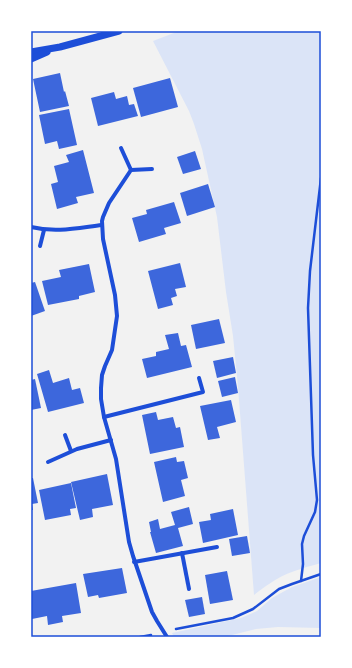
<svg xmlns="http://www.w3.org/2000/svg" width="352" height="668" font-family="Roboto,sans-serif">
	<rect width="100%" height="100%" fill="#f2f2f2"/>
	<g fill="#dbe4f7">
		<path d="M179,31H321V563C303,568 284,573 269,584C264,587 259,591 254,595L238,387L233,336L226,292L217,217L202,149L194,124L189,111L153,41Z"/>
		<polygon points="321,577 321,628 278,627 256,629 224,637 174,637 172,633 241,618 257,611 272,598 292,587"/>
	</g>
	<g fill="#3d67dc">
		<polygon points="60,73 64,92 65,91 69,106 40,112 33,79"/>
		<polygon points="170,78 178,107 141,117 133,88"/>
		<polygon points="114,92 116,99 127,96 129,105 134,104 138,116 98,126 91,98"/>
		<polygon points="69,109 77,145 59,149 57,141 45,144 39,115"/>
		<polygon points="83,150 94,193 76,197 78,203 57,209 51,184 58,182 54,166 69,162 66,155"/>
		<polygon points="195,151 201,169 183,174 177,157"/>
		<polygon points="208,184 215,207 187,216 180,193"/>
		<polygon points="174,202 181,223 164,228 166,234 139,242 132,218 147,214 146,210"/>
		<polygon points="180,263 186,287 175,289 177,296 171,298 173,305 158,309 148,271"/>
		<polygon points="89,264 95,292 79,296 79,299 48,305 42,281 61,277 59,270"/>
		<polygon points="35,282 45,311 31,316 31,283"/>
		<polygon points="219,319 225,343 196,349 191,325"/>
		<polygon points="178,333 181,346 186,345 192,367 147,378 142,359 156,356 156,352 169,349 165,335"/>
		<polygon points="233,357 236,373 217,378 213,361"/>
		<polygon points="49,370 53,383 69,378 72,390 80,388 84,403 48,412 37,374"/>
		<polygon points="235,377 238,393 222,397 218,381"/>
		<polygon points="35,379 41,408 31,410 31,380"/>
		<polygon points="231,400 236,422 217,427 220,438 208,440 200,406"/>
		<polygon points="156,412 158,420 173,417 176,428 180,427 184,447 150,454 142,415"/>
		<polygon points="176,457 177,462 184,461 188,478 181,480 185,496 163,502 154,462"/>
		<polygon points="107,474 113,505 92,509 93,517 80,520 71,482"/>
		<polygon points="31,478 33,478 38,503 32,504 33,510 31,510"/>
		<polygon points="71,483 76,508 70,509 71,515 45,520 39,490"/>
		<polygon points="189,507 193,524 178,528 183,546 156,553 150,532 151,532 149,522 158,519 160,529 175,525 171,512"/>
		<polygon points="233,509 238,535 203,543 199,522 211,520 210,514"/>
		<polygon points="247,536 250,553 232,556 229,539"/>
		<polygon points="122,568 127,593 99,598 98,595 88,597 83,574"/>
		<polygon points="227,571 233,600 210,604 205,575"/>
		<polygon points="76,583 81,613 62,616 63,622 48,625 47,616 32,619 31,614 31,591"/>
		<polygon points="202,597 205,614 189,617 185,600"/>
	</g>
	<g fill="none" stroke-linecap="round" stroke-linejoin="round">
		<g stroke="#1d4ed8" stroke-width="2.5">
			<polyline points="301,581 303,564 302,544 304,536 315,512 317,500 313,455 308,308 310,271 321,178"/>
			<polyline points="176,629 233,618 253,609 279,589 292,584 321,574"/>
			<polyline points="140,637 151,635"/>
		</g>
		<g stroke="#1d4ed8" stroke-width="4">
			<polyline points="121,148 131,170"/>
			<polyline points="152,169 131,170 109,203 103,217 102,221 103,239 115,295 117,316 112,350 105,366 102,375 101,388 101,399 104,417 116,459 129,542 133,556 152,612 157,621 167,637"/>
			<path d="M31,227C56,233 77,228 102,225"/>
			<polyline points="40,246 44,230"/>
			<polyline points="104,417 203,392 199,378"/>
			<polyline points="65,435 71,451"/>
			<polyline points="48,462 77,449 111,440"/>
			<polyline points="182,553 189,589"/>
			<polyline points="134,562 217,547"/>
		</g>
		<g stroke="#1d4ed8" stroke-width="7">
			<polyline points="31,52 60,47 119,31"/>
			<polyline points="31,59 47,52"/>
		</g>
	</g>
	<rect width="352" height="668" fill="none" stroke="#ffffff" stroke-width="64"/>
	<rect x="32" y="32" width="288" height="604" fill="none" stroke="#1d4ed8" stroke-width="1.5"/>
</svg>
